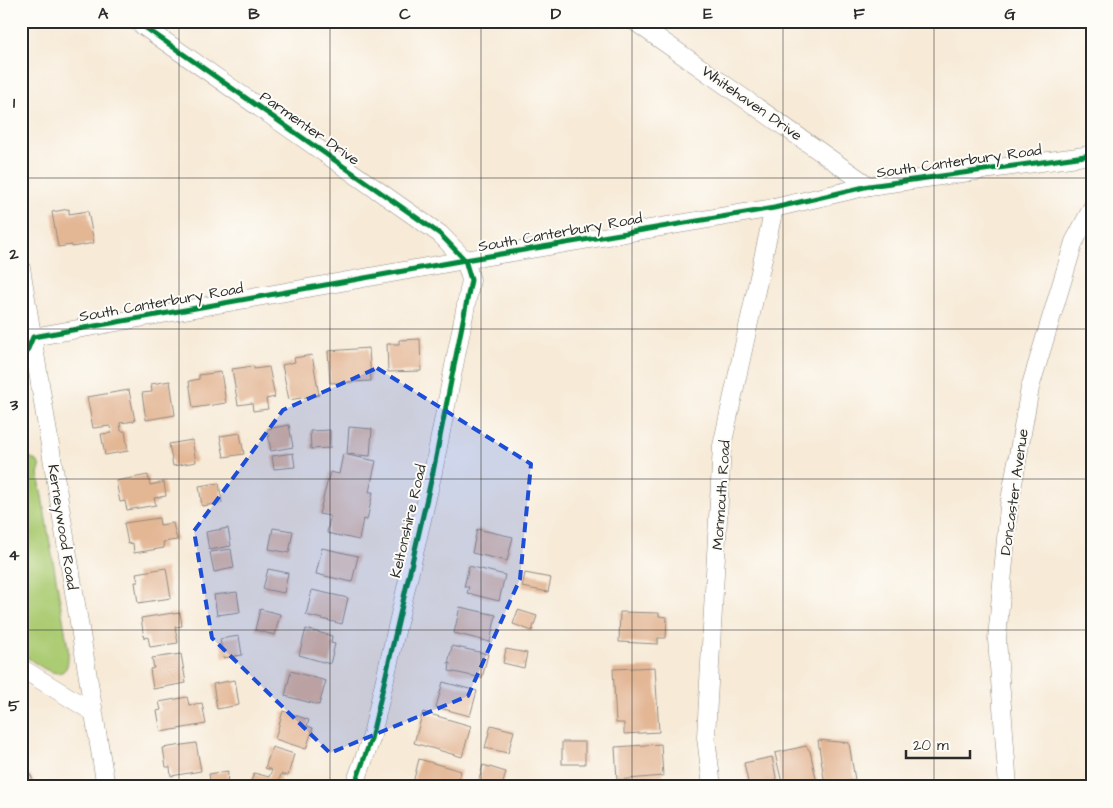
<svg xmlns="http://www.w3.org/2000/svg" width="1113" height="808" font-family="'Architects Daughter',sans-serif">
	<rect width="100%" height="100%" fill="#fdfcf7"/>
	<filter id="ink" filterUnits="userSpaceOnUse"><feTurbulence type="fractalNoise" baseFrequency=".02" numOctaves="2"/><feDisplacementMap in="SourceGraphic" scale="10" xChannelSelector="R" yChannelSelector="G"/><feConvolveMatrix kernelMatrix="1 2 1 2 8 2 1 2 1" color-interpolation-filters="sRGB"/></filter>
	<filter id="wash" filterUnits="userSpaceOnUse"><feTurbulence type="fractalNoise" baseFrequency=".0096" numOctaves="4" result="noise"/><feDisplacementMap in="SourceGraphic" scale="20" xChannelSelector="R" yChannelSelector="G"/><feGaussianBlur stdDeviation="1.12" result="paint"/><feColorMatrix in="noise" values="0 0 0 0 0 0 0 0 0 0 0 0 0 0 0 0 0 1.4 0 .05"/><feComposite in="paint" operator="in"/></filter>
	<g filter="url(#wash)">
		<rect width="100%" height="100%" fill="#f7ead7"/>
		<path fill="#accc73" stroke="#6c7c4f" d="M21,452L38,462L40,468L38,473L68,648C68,654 69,663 66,668C57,683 31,659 21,653Z"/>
		<g id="blocks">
			<g fill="#e3b694">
				<polygon points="69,209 69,214 88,211 94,243 72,247 72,245 58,247 52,212"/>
				<polygon points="420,339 421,371 388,372 387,344 399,344 399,340"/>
				<polygon points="369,348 371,381 330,383 328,351"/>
				<polygon points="312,355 319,395 289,400 282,365 295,362 294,358"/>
				<polygon points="254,366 254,369 269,367 275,397 266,399 268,409 253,411 252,403 238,405 232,369"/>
				<polygon points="221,372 226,403 193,408 189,381 199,379 199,375"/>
				<polygon points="170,381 175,415 146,420 142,393 152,392 151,384"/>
				<polygon points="129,390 135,421 120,423 121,431 125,431 128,451 105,455 101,434 111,433 110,426 93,428 87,397"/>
				<polygon points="289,425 293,447 271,451 267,429"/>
				<polygon points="349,427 372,429 370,456 347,454"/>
				<polygon points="330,430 330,448 311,449 310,431"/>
				<polygon points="240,433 244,454 224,457 220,436"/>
				<polygon points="192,440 196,462 173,466 169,444"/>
				<polygon points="293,453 295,467 274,469 272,456"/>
				<polygon points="343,454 376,461 369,492 373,492 367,520 363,519 359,540 327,533 330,516 319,514 330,472 339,474"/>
				<polygon points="148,475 150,485 164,482 166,496 154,498 156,505 127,510 125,501 120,502 116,481"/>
				<polygon points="219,483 222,503 202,506 199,486"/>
				<polygon points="159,518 160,525 173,523 177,540 163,542 164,548 134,553 133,543 128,544 124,523"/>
				<polygon points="228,528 231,546 209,550 206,532"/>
				<polygon points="273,528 293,531 289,553 269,549"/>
				<polygon points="477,529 513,537 507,561 472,553"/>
				<polygon points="322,548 358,556 352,582 316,574"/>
				<polygon points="231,549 234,568 214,572 210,552"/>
				<polygon points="469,566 505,575 499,601 467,593 469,587 464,587"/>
				<polygon points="166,568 171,598 138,603 135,582 138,582 136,573"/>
				<polygon points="268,569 288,573 284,593 263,589"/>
				<polygon points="525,573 551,578 548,592 522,587"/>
				<polygon points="312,590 348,598 342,624 306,615"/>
				<polygon points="237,592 240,612 217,615 214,595"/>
				<polygon points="460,607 496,615 490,642 454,633"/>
				<polygon points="260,609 280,614 275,635 255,630"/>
				<polygon points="518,610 537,616 532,631 513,624"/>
				<polygon points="620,612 659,613 659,616 667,617 666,638 658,638 658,644 619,642"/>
				<polygon points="173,613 173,614 180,613 182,626 175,627 178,643 150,647 148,637 144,638 141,618"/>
				<polygon points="306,629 332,636 331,643 335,644 330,664 299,655"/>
				<polygon points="239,636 242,655 223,658 220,639"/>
				<polygon points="452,646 488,654 482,678 449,671 450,663 448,664"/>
				<polygon points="506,649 527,653 524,668 503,663"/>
				<polygon points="181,654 186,683 153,689 150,669 154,668 152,658"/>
				<polygon points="655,667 659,732 624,734 624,723 616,723 613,669"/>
				<polygon points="291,671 326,681 319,705 285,696"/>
				<polygon points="235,680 239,705 217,709 213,684"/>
				<polygon points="443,682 477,691 470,716 436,707"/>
				<polygon points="187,697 189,705 202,703 206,724 161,732 157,711 161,710 159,702"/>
				<polygon points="283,711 309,720 307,726 313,728 306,749 275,739"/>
				<polygon points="423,712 471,726 462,757 414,743"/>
				<polygon points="491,725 514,731 508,753 485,748"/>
				<polygon points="818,740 849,743 855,780 825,785"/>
				<rect x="562" y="742" width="23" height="22"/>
				<polygon points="196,743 201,771 171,776 170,767 166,767 163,748"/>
				<polygon points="661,744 663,776 617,780 615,747"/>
				<polygon points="806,746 810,751 818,787 783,787 775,753"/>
				<polygon points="272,747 294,754 288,776 281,774 279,781 298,787 249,787 254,773 269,777 272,770 265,768"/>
				<polygon points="772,757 778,787 749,787 744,763"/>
				<polygon points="419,759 461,771 457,787 412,787"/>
				<polygon points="483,765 506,772 502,787 492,787 478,783"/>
				<polygon points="21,770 26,777 30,774 37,787 21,787"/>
				<polygon points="228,771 227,785 211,787 209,774"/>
				<polygon points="594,783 595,787 573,787 573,785"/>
			</g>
		</g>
	</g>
	<g filter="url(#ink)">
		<use href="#blocks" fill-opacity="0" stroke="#918a81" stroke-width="1"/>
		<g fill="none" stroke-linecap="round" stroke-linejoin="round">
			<g stroke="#918a81" stroke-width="19">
				<g id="minor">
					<polyline points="136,21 440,234 465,260 471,280 433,472 371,739 354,787"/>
					<polyline points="634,21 869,186"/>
					<polyline points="21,268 106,787"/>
					<polyline points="21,365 33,337 465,260 774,208 869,186 1092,155"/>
					<polyline points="21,668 93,712"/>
					<polyline points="712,787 706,737 722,446 774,208"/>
					<polyline points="1008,787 997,639 1009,506 1030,388 1074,242 1092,208"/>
				</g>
			</g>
			<use href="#minor" stroke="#fff" stroke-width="18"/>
			<g stroke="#fdfcf7" stroke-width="8">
				<g id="cycleway">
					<polyline points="136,21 440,234 465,260 471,280 433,472 371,739 354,787"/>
					<polyline points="21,365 33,337 465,260 774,208 869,186 1092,155"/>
				</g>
			</g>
			<use href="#cycleway" stroke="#00873e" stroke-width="5"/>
		</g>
	</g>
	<path fill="#1d4ed8" fill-opacity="0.2" stroke="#1d4ed8" stroke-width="4" stroke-dasharray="10 6" stroke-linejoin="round" d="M377,368L531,464L520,579L468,696L330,753L212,638L194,531L283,410Z"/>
	<path fill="none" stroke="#2b2b2b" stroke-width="1" stroke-opacity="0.55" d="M179,21V787M330,21V787M481,21V787M632,21V787M783,21V787M934,21V787M21,178H1092M21,329H1092M21,479H1092M21,630H1092"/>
	<g text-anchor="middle" stroke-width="4" stroke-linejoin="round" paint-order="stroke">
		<g font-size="15" fill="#2b2b2b" stroke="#fdfcf7">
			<text transform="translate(752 103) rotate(35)" y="5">Whitehaven Drive</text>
			<text transform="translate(310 128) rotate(35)" y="5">Parmenter Drive</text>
			<text transform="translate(959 161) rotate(-8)" y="5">South Canterbury Road</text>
			<text transform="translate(560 232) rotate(-10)" y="5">South Canterbury Road</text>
			<text transform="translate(161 302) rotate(-10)" y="5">South Canterbury Road</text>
			<text transform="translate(1014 492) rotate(-82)" y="5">Doncaster Avenue</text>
			<text transform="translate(721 495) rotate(-86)" y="5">Monmouth Road</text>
			<text transform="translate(408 521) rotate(-77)" y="5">Keltonshire Road</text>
			<text transform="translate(63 527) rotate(81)" y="5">Kerneywood Road</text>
		</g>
	</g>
	<rect width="1113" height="808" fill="none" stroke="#fdfcf7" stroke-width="55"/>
	<path d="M906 750v8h64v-8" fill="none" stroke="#2b2b2b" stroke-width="2.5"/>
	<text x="913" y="750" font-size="15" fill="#2b2b2b" stroke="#fdfcf7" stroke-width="4" paint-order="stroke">20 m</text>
	<rect x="28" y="28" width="1058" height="752" fill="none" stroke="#2b2b2b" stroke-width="2"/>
	<g font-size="16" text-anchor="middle" font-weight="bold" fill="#2b2b2b">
		<text x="103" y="19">A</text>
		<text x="254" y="19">B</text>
		<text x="405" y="19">C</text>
		<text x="556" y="19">D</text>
		<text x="708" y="19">E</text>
		<text x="859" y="19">F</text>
		<text x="1010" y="19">G</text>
		<text x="14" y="108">1</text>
		<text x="14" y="259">2</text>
		<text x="14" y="410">3</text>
		<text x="14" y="560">4</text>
		<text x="14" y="711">5</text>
	</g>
</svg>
